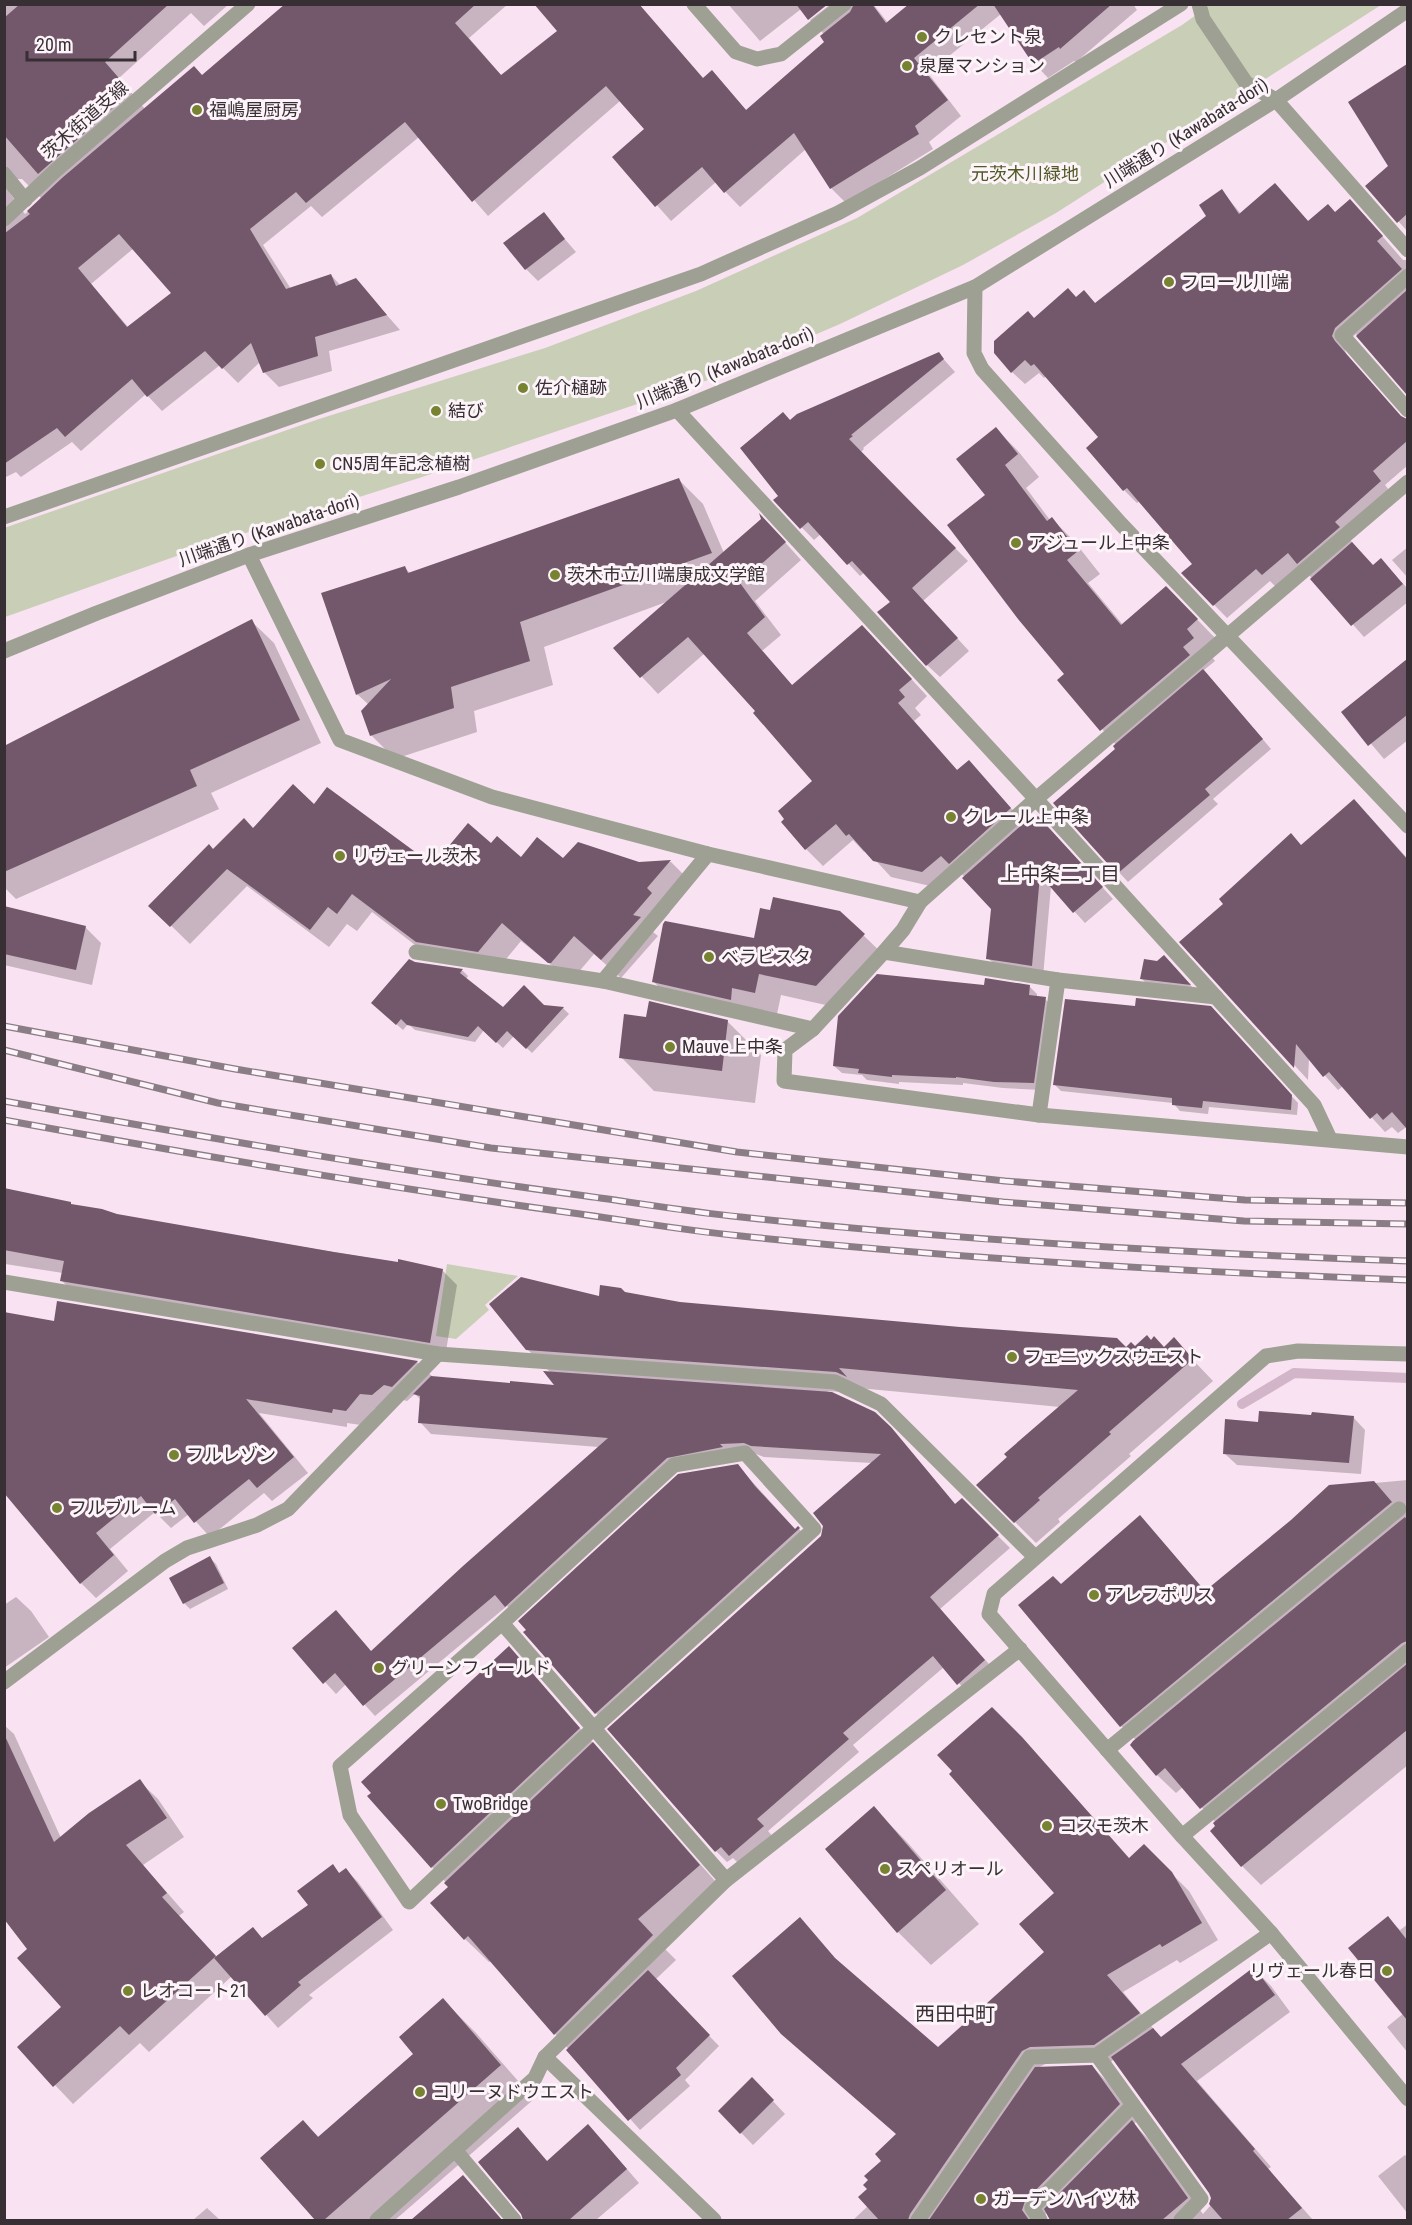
<svg xmlns="http://www.w3.org/2000/svg" width="1412" height="2225" font-family="'Roboto Condensed','Noto Sans JP',sans-serif">
	<rect width="100%" height="100%" fill="#f9e2f1"/>
	<g fill="#c9ceb7">
		<polygon points="1210,5 1381,5 1056,213 963,265 840,324 717,377 419,478 199,548 5,617 4,528 319,419 545,348 696,291 857,218 1182,25"/>
		<polygon points="447,1264 518,1276 485,1305 489,1310 456,1339 436,1336"/>
	</g>
	<g fill="#0003" fill-rule="evenodd">
		<path d="M4,4H229L204,26L191,13L119,78L145,109L202,77L293,4H508L469,38L502,76L704,79L726,87L747,111L826,42L824,34L810,20L831,4H873L888,23L911,4H1133L1137,10L1076,62L1074,61L1048,78L1034,63L1001,14L928,73L961,116L929,142L933,149L846,203L831,188L806,149L740,207L716,182L671,221L614,157L646,129L620,101L488,216L419,137L322,217L311,206L263,245L291,289L331,275L341,286L356,280L400,330L329,351L332,371L279,387L264,372L260,362L238,383L220,365L162,411L146,394L81,451L72,442L21,477L16,472L4,478ZM17,179H22L42,199L25,214L9,192L12,182ZM134,248L173,293L129,328L91,284Z"/>
		<polygon points="728,4 826,4 809,19 801,9 760,41"/>
		<polygon points="1408,66 1408,232 1367,186 1390,166 1350,103"/>
		<polygon points="1275,185 1309,222 1336,214 1363,214 1403,260 1408,260 1408,393 1356,334 1348,341 1345,350 1347,356 1402,419 1408,421 1408,465 1385,485 1393,495 1346,535 1373,567 1393,573 1408,589 1408,602 1364,637 1301,566 1276,587 1270,581 1227,618 1183,573 1194,564 1140,501 1137,503 1124,490 1100,438 1047,376 1044,378 1039,373 1025,384 1012,372 1034,319 1076,299 1084,292 1096,304 1208,216 1222,191 1241,214"/>
		<polygon points="543,214 576,252 538,281 526,269"/>
		<polygon points="939,354 955,372 863,448 864,449 860,453 968,561 923,601 969,651 940,677 927,665 892,602 865,572 860,576 821,534 814,540 775,500 780,496 791,422"/>
		<polygon points="996,429 1018,451 1039,477 1026,488 1050,520 1052,519 1074,541 1100,574 1088,583 1123,625 1188,610 1219,642 1208,652 1215,661 1204,670 1271,749 1213,799 1218,804 1128,882 1055,803 1118,749 1116,745 1059,680 1066,674 987,495"/>
		<polygon points="679,480 703,504 724,553 775,531 801,560 755,601 781,635 762,651 793,686 879,644 927,696 915,708 921,715 914,721 958,771 969,762 1028,827 1050,829 1113,899 1085,923 1051,886 1043,977 1000,970 988,958 993,908 959,871 939,888 891,877 866,850 864,852 853,840 823,866 806,849 783,822 814,781 757,711 705,653 658,694 615,648 669,601 544,647 553,685 474,711 477,732 395,759 371,735 369,705 357,694 404,567 410,573"/>
		<polygon points="1408,547 1408,578 1392,560"/>
		<polygon points="251,621 274,643 321,743 211,793 219,809 16,899 4,887 4,748"/>
		<polygon points="1408,661 1408,740 1384,759 1344,712"/>
		<polygon points="315,806 433,867 492,845 521,860 639,864 671,862 689,880 665,908 670,912 653,932 658,936 621,978 594,954 571,981 521,941 497,970 436,961 372,912 357,931 347,924 329,947 247,886 190,944 151,906 213,851 253,830"/>
		<polygon points="1368,815 1408,859 1408,1126 1398,1133 1392,1127 1385,1132 1343,1086 1338,1090 1309,1058 1308,1080 1181,942 1301,846"/>
		<polygon points="4,907 85,927 101,943 92,985 4,965"/>
		<polygon points="839,912 886,957 839,1008 781,995 777,1014 676,1004 654,982"/>
		<polygon points="414,963 463,971 468,976 466,979 504,1009 544,1006 563,1008 569,1014 532,1053 514,1036 503,1048 484,1030 475,1042 415,1030 408,1024 403,1030 379,1009"/>
		<polygon points="1170,963 1194,989 1147,984 1142,979"/>
		<polygon points="985,986 1030,987 1037,994 1037,998 1045,999 1052,1006 1041,1090 1003,1088 963,1083 963,1085 899,1082 899,1084 867,1080 862,1075 842,1073 834,1066"/>
		<polygon points="1136,1008 1214,1012 1298,1103 1297,1115 1209,1107 1208,1114 1180,1111 1173,1103 1061,1091 1055,1085"/>
		<polygon points="647,1018 727,1021 761,1055 755,1103 654,1091 621,1057"/>
		<polygon points="4,1189 117,1216 442,1270 457,1285 445,1357 77,1296 62,1281 63,1273 5,1264 4,1270"/>
		<polygon points="624,1293 680,1303 1126,1348 1135,1348 1151,1341 1164,1348 1174,1340 1213,1381 1129,1454 1131,1456 1058,1519 1060,1522 1036,1543 978,1485 1060,1407 858,1388 858,1393 827,1391 874,1413 902,1441 956,1505 962,1500 1010,1548 940,1609 996,1672 970,1695 944,1667 853,1745 859,1752 768,1831 774,1838 741,1866 733,1858 727,1862 716,1851 822,1537 872,1463 764,1457 756,1454 730,1455 679,1469 518,1617 507,1606 375,1716 346,1684 336,1694 294,1648 372,1652 599,1447 431,1434 420,1422 422,1401 415,1394 407,1401 399,1399 387,1410 375,1408 361,1425 347,1423 347,1427 259,1413 308,1473 272,1501 264,1493 210,1537 189,1514 171,1528 155,1512 110,1549 128,1571 96,1598 81,1583 55,1323 58,1302 417,1362 433,1377 511,1385 558,1386 551,1373 527,1349 600,1298"/>
		<polygon points="1353,1417 1365,1430 1361,1474 1237,1465 1224,1453 1260,1423"/>
		<polygon points="738,1466 796,1530 798,1528 808,1538 604,1722 596,1713"/>
		<polygon points="1408,1480 1408,1765 1261,1885 1242,1866 1216,1823 1183,1787 1176,1793 1157,1775 1137,1741 1121,1726 1061,1586 1140,1517 1206,1592 1292,1521 1330,1487"/>
		<polygon points="210,1558 216,1564 228,1589 190,1609 184,1603"/>
		<polygon points="16,1597 31,1611 49,1637 4,1668 4,1605"/>
		<polygon points="509,1648 723,1890 660,1944 676,1960 655,1980 719,2046 685,2080 690,2086 640,2130 491,1961 489,1962 465,1939 450,1887 432,1867"/>
		<polygon points="4,1725 14,1734 61,1838 139,1781 158,1799 184,1837 143,1865 184,1912 179,1916 217,1958 253,1929 263,1939 310,1905 333,1866 340,1874 346,1870 358,1882 393,1930 309,1995 313,1998 278,2028 232,1976 149,2052 140,2043 73,2104 19,2047 63,2007 29,1949 4,1916"/>
		<polygon points="874,1808 907,1842 979,1924 931,1965 898,1932"/>
		<path d="M1144,1846L1189,1891L1218,1940L1180,1963L1177,1960L1123,1992L1161,2038L1254,1969L1271,1986L1290,2012L1197,2081L1271,2167L1268,2169L1313,2220H1051L1048,2212L1040,2220H853L868,2206L869,2189L897,2135L800,1919L843,1967L938,2049L1046,1952ZM1114,2059L1210,2193L1212,2198L1210,2206L1203,2214L1148,2139L1134,2124L1136,2122L1109,2084L1092,2066L1038,2068L1047,2063L1111,2062Z"/>
		<polygon points="1388,1918 1400,1930 1408,1924 1408,2053 1387,2027 1404,2013"/>
		<polygon points="443,2000 476,2033 534,2099 395,2220 317,2220 262,2158 303,2122 320,2138 416,2054"/>
		<polygon points="752,2079 785,2114 753,2145 720,2111"/>
		<polygon points="601,2139 639,2183 596,2220 525,2220 547,2162"/>
		<polygon points="1405,2155 1408,2158 1408,2214 1378,2176"/>
		<polygon points="463,2177 502,2220 411,2220"/>
		<polygon points="207,2208 220,2220 193,2220"/>
	</g>
	<g fill="none" stroke-linecap="round" stroke-linejoin="round">
		<polyline stroke="#d2b5c8" stroke-width="10" points="1242,1404 1294,1373 1408,1378"/>
	</g>
	<g fill="#72586a" fill-rule="evenodd">
		<polygon points="20,4 169,4 105,62 131,92 38,174 4,135 4,18"/>
		<path d="M285,4H476L455,23L501,75L557,31L534,4H639L703,78L712,70L746,110L824,42L820,36L850,12L854,4H872L886,23L909,4H980L914,58L948,100L915,126L919,134L830,189L794,133L724,193L702,167L655,207L612,157L644,129L606,86L472,202L405,122L306,203L296,192L250,229L286,289L331,274L336,286L356,278L387,315L315,337L318,356L263,373L251,343L222,369L205,351L147,397L132,379L65,437L57,428L4,464L5,233L30,214L27,211L62,178L194,66L202,75ZM119,234L171,293L127,327L78,268Z"/>
		<polygon points="796,4 828,4 808,20"/>
		<polygon points="993,4 1112,4 1060,49 1059,47 1033,64"/>
		<polygon points="1407,64 1407,214 1397,223 1365,186 1388,166 1348,102"/>
		<polygon points="1275,183 1308,221 1328,204 1335,212 1350,199 1383,236 1377,241 1402,269 1335,328 1332,336 1335,341 1401,416 1407,419 1407,441 1373,471 1381,481 1335,522 1340,527 1297,564 1288,553 1262,575 1256,569 1213,606 1181,573 1192,564 1127,488 1123,491 1086,448 1098,437 1034,364 1031,366 1025,360 1011,373 994,353 994,341 1028,311 1034,318 1068,288 1076,297 1084,290 1095,303 1206,216 1199,205 1222,189 1239,214"/>
		<polygon points="544,212 565,239 525,270 503,243"/>
		<polygon points="1407,290 1407,395 1356,336"/>
		<polygon points="939,352 944,359 851,435 853,436 849,439 956,548 912,588 958,638 926,666 877,612 890,602 852,561 847,565 808,522 800,529 773,500 778,496 740,448 783,412 790,420 797,414"/>
		<polygon points="996,427 1018,454 1005,465 1047,521 1052,517 1078,551 1067,560 1121,625 1166,586 1198,619 1187,629 1194,638 1183,647 1190,655 1100,731 1057,680 1064,674 1018,619 947,525 985,495 956,459"/>
		<polygon points="679,478 712,553 520,622 530,661 451,687 454,708 370,736 361,711 391,679 356,695 321,593 405,566 408,573"/>
		<polygon points="759,513 786,542 740,583 765,617 747,633 792,685 862,625 912,679 899,690 905,697 898,703 957,770 969,760 1011,808 949,864 941,856 922,872 873,861 849,834 846,836 836,824 805,850 781,822 784,819 778,811 812,781 753,713 755,711 688,637 640,678 613,648 761,519"/>
		<polygon points="1352,542 1373,565 1381,558 1403,584 1351,626 1310,579"/>
		<polygon points="252,619 300,720 190,770 197,786 4,872 4,746"/>
		<polygon points="1407,659 1407,715 1368,746 1341,712"/>
		<polygon points="1203,669 1263,739 1205,789 1210,795 1117,874 1053,803 1115,749 1113,746"/>
		<polygon points="293,784 314,804 327,787 433,865 468,823 491,843 497,836 521,857 537,837 563,858 578,842 639,862 671,860 647,888 652,893 633,915 641,917 601,960 574,936 551,963 548,963 502,923 478,952 416,942 352,894 337,914 328,907 310,930 227,869 170,927 148,906 209,844 213,849 244,818 253,828"/>
		<polygon points="1354,799 1407,859 1407,1129 1392,1112 1383,1120 1377,1113 1370,1119 1329,1072 1323,1077 1296,1044 1294,1068 1179,942 1223,904 1219,899 1291,833 1301,845"/>
		<polygon points="1038,816 1103,887 1073,913 1040,875 1032,966 986,959 991,909 962,878 1024,823 1027,826"/>
		<polygon points="773,897 840,911 865,934 816,986 759,974 755,993 732,988 731,1000 652,982 663,924 665,921 754,938 760,908 770,910"/>
		<polygon points="4,906 86,926 76,970 4,954"/>
		<polygon points="1164,955 1191,985 1140,979 1144,959 1157,961"/>
		<polygon points="409,959 415,962 463,969 460,973 503,1007 524,985 544,1005 564,1007 526,1049 507,1031 496,1043 478,1026 468,1037 407,1025 401,1019 396,1025 371,1003"/>
		<polygon points="877,974 984,985 985,978 1030,985 1029,995 1046,997 1034,1083 994,1082 956,1077 956,1078 892,1075 892,1077 858,1073 859,1069 833,1066 838,1016"/>
		<polygon points="1136,998 1211,1006 1292,1095 1291,1110 1203,1101 1202,1108 1172,1105 1172,1098 1053,1085 1065,999 1135,1006"/>
		<polygon points="649,1001 728,1020 722,1071 619,1058 624,1014 646,1017"/>
		<polygon points="4,1188 71,1202 71,1204 102,1209 117,1214 334,1252 398,1262 398,1259 443,1269 430,1343 60,1281 64,1261 4,1250"/>
		<polygon points="521,1277 599,1296 600,1285 621,1288 625,1292 680,1302 960,1327 1117,1338 1126,1347 1131,1342 1135,1346 1147,1335 1151,1340 1154,1336 1164,1347 1174,1337 1193,1359 1109,1432 1111,1434 1038,1498 1040,1500 1014,1523 976,1485 1007,1457 1004,1454 1078,1390 839,1368 847,1377 836,1372 526,1350 489,1304"/>
		<polygon points="57,1301 418,1361 392,1387 384,1385 372,1395 360,1394 346,1411 333,1409 332,1413 246,1399 294,1457 257,1488 249,1479 194,1523 175,1499 155,1514 141,1496 96,1533 114,1555 80,1584 4,1493 4,1312 54,1321"/>
		<polygon points="543,1371 832,1392 875,1412 891,1427 955,1504 962,1498 999,1535 930,1597 985,1660 957,1685 933,1656 843,1733 849,1739 757,1819 764,1826 729,1856 721,1847 715,1852 607,1729 821,1536 823,1526 813,1513 881,1454 751,1446 744,1443 720,1444 723,1447 667,1458 505,1607 495,1595 363,1706 335,1673 323,1684 292,1648 336,1610 371,1651 463,1566 608,1438 418,1423 420,1396 413,1394 431,1376 510,1383 510,1381 554,1385"/>
		<polygon points="1259,1411 1311,1415 1312,1412 1354,1416 1349,1463 1223,1454 1225,1419 1258,1422"/>
		<polygon points="738,1464 755,1486 795,1529 798,1526 800,1528 595,1714 523,1632 526,1630 518,1621 678,1474"/>
		<polygon points="1374,1481 1392,1502 1120,1727 1018,1605 1053,1576 1061,1584 1140,1515 1205,1591 1291,1520 1329,1485"/>
		<polygon points="1405,1517 1407,1520 1407,1641 1402,1643 1200,1809 1165,1768 1156,1776 1130,1745 1133,1741"/>
		<polygon points="210,1556 224,1583 183,1604 169,1578"/>
		<polygon points="509,1646 580,1728 431,1868 367,1796 371,1793 361,1782"/>
		<polygon points="1407,1664 1407,1730 1241,1867 1210,1831 1215,1826 1213,1823"/>
		<polygon points="992,1707 1022,1737 1129,1858 1144,1844 1172,1872 1202,1923 1162,1947 1160,1944 1107,1975 1140,2013 1094,2045 1030,2047 1022,2051 910,2214 908,2220 879,2220 858,2197 867,2189 863,2185 868,2180 864,2176 881,2161 875,2154 896,2134 781,2034 732,1976 800,1917 835,1958 938,2047 1044,1952 1019,1924 1054,1893 949,1774 952,1771 937,1755"/>
		<polygon points="4,1734 54,1842 89,1813 140,1779 167,1818 126,1845 167,1893 162,1897 216,1956 129,2035 120,2026 53,2087 17,2047 61,2007 17,1958 27,1949 4,1919"/>
		<polygon points="593,1742 700,1865 638,1919 653,1935 554,2035 468,1936 464,1940 430,1903 448,1887 444,1883"/>
		<polygon points="874,1806 946,1890 897,1933 825,1849"/>
		<polygon points="333,1864 339,1873 346,1868 382,1917 298,1982 301,1985 265,2016 214,1958 253,1927 262,1938 308,1905 297,1891"/>
		<polygon points="1388,1916 1407,1940 1407,2020 1348,1948"/>
		<polygon points="1254,1967 1275,1995 1181,2064 1255,2149 1253,2151 1302,2208 1287,2220 1223,2220 1209,2204 1211,2198 1209,2193 1111,2057 1153,2028 1161,2037"/>
		<polygon points="648,1970 710,2035 676,2068 681,2075 628,2121 566,2050"/>
		<polygon points="443,1998 501,2065 324,2220 315,2220 260,2158 303,2120 318,2137 413,2054 399,2037"/>
		<polygon points="1092,2065 1120,2104 1025,2201 1022,2210 1029,2220 929,2220 1035,2067"/>
		<polygon points="752,2077 774,2100 740,2134 718,2111"/>
		<polygon points="1132,2120 1188,2198 1162,2220 1050,2220 1044,2209"/>
		<polygon points="588,2124 627,2169 569,2220 523,2220 521,2214 478,2162 518,2127 547,2161"/>
		<polygon points="463,2175 502,2220 411,2220"/>
	</g>
	<g fill="none" stroke-linecap="round" stroke-linejoin="round">
		<g stroke="#9da093" stroke-width="15">
			<polyline points="694,4 736,52 757,59 781,54 844,4"/>
			<polyline points="1199,4 1203,19 1246,83 1276,100 1408,250"/>
			<polyline points="4,174 25,200"/>
			<polyline points="4,219 55,171 248,4"/>
			<polyline points="1408,276 1342,335 1408,410"/>
			<polyline points="975,287 974,353 982,369 1121,524 1408,826"/>
			<polyline points="677,410 1036,799 1314,1105 1330,1139"/>
			<polyline points="1408,482 1036,799 920,902 903,930 884,952 813,1029 785,1050 784,1081 1039,1115 1408,1147"/>
			<polyline points="4,517 701,274 838,213 920,168 1181,4"/>
			<polyline points="249,555 340,740 492,797 708,854 920,902"/>
			<polyline points="416,952 603,981 813,1029"/>
			<polyline points="884,952 1058,980 1216,997"/>
			<polyline points="603,981 708,854"/>
			<polyline points="1039,1115 1058,980"/>
			<polyline points="4,1282 438,1354 835,1382 881,1404 1035,1557"/>
			<polyline points="1408,1354 1298,1351 1266,1356 994,1594 989,1614 1182,1836 1271,1933 1408,2099"/>
			<polyline points="502,1623 340,1766 350,1815 409,1902 594,1728 814,1529 745,1453 674,1465 502,1623 726,1880"/>
			<polyline points="4,1682 165,1561 187,1548 257,1525 288,1509 438,1354"/>
			<polyline points="1107,1750 1399,1509"/>
			<polyline points="1182,1836 1408,1651"/>
			<polyline points="1097,2055 1201,2199 1181,2220"/>
			<polyline points="545,2057 714,2220"/>
			<polyline points="455,2150 514,2220"/>
			<polyline points="377,2220 535,2078 545,2057 726,1880 1020,1649"/>
			<polyline points="918,2220 1030,2057 1097,2055 1271,1933"/>
			<polyline points="1040,2220 1032,2208 1133,2105"/>
		</g>
		<polyline stroke="#9da093" stroke-width="15" points="4,651 97,613 249,555 459,487 677,410 975,287 1276,100 1408,10"/>
		<g stroke="#8b7d86" stroke-width="7">
			<g id="rail">
				<polyline points="4,1026 235,1069 737,1152 1005,1181 1245,1200 1408,1203"/>
				<polyline points="4,1050 218,1103 491,1148 1003,1202 1244,1221 1408,1224"/>
				<path d="M4,1101C198,1136 392,1170 586,1196C638,1203 690,1212 741,1217C963,1241 1185,1253 1408,1261"/>
				<path d="M4,1120C189,1154 373,1185 558,1211C619,1219 680,1230 741,1236C963,1259 1185,1272 1408,1280"/>
			</g>
		</g>
		<use href="#rail" stroke="#fdf4fa" stroke-width="4.5" stroke-dasharray="14" stroke-linecap="butt"/>
	</g>
	<g fill="#778330" stroke="#fdf4fa" stroke-width="2">
		<circle cx="922" cy="37" r="6"/>
		<circle cx="907" cy="66" r="6"/>
		<circle cx="197" cy="110" r="6"/>
		<circle cx="1169" cy="282" r="6"/>
		<circle cx="523" cy="388" r="6"/>
		<circle cx="436" cy="411" r="6"/>
		<circle cx="320" cy="464" r="6"/>
		<circle cx="1016" cy="543" r="6"/>
		<circle cx="555" cy="575" r="6"/>
		<circle cx="951" cy="817" r="6"/>
		<circle cx="340" cy="856" r="6"/>
		<circle cx="709" cy="957" r="6"/>
		<circle cx="670" cy="1047" r="6"/>
		<circle cx="1012" cy="1357" r="6"/>
		<circle cx="174" cy="1455" r="6"/>
		<circle cx="57" cy="1508" r="6"/>
		<circle cx="1094" cy="1595" r="6"/>
		<circle cx="379" cy="1668" r="6"/>
		<circle cx="441" cy="1804" r="6"/>
		<circle cx="1047" cy="1826" r="6"/>
		<circle cx="885" cy="1869" r="6"/>
		<circle cx="1387" cy="1971" r="6"/>
		<circle cx="128" cy="1991" r="6"/>
		<circle cx="420" cy="2092" r="6"/>
		<circle cx="981" cy="2199" r="6"/>
	</g>
	<g text-anchor="middle" stroke-width="6" stroke-linejoin="round" paint-order="stroke">
		<g font-size="18" fill="#372f34" stroke="#fdf4fa" text-anchor="start">
			<text x="934" y="43">クレセント泉</text>
			<text x="919" y="72">泉屋マンション</text>
			<text x="209" y="116">福嶋屋厨房</text>
			<text x="1181" y="288">フロール川端</text>
			<text x="535" y="394">佐介樋跡</text>
			<text x="448" y="417">結び</text>
			<text x="332" y="470">CN5周年記念植樹</text>
			<text x="1028" y="549">アジュール上中条</text>
			<text x="567" y="581">茨木市立川端康成文学館</text>
			<text x="963" y="823">クレール上中条</text>
			<text x="352" y="862">リヴェール茨木</text>
			<text x="721" y="963">ベラビスタ</text>
			<text x="682" y="1053">Mauve上中条</text>
			<text x="1024" y="1363">フェニックスウエスト</text>
			<text x="186" y="1461">フルレゾン</text>
			<text x="69" y="1514">フルブルーム</text>
			<text x="1106" y="1601">アレフポリス</text>
			<text x="391" y="1674">グリーンフィールド</text>
			<text x="453" y="1810">TwoBridge</text>
			<text x="1059" y="1832">コスモ茨木</text>
			<text x="897" y="1875">スペリオール</text>
			<text x="1375" y="1977" text-anchor="end">リヴェール春日</text>
			<text x="140" y="1997">レオコート21</text>
			<text x="432" y="2098">コリーヌドウエスト</text>
			<text x="993" y="2205">ガーデンハイツ林</text>
		</g>
		<g font-size="18" fill="#372f34" stroke="#fdf4fa">
			<text transform="translate(85 120) rotate(-41)" y="6">茨木街道支線</text>
			<text transform="translate(1186 133) rotate(-32)" y="6">川端通り (Kawabata-dori)</text>
			<text transform="translate(725 368) rotate(-22)" y="6">川端通り (Kawabata-dori)</text>
			<text transform="translate(269 530) rotate(-19)" y="6">川端通り (Kawabata-dori)</text>
		</g>
		<g font-size="18" fill="#515927" stroke="#fdf4fa">
			<text x="1025" y="180">元茨木川緑地</text>
		</g>
		<g font-size="20" fill="#372f34" stroke="#fdf4fa">
			<text x="1060" y="881">上中条二丁目</text>
			<text x="955" y="2021">西田中町</text>
		</g>
	</g>
	<rect width="1412" height="2225" fill="none" stroke="#372f34" stroke-width="12"/>
	<path d="M27 51v9h108v-9" fill="none" stroke="#372f34" stroke-width="3"/>
	<text x="36" y="51" font-size="18" fill="#372f34" stroke="#fdf4fa" stroke-width="4.5" paint-order="stroke">20 m</text>
</svg>
